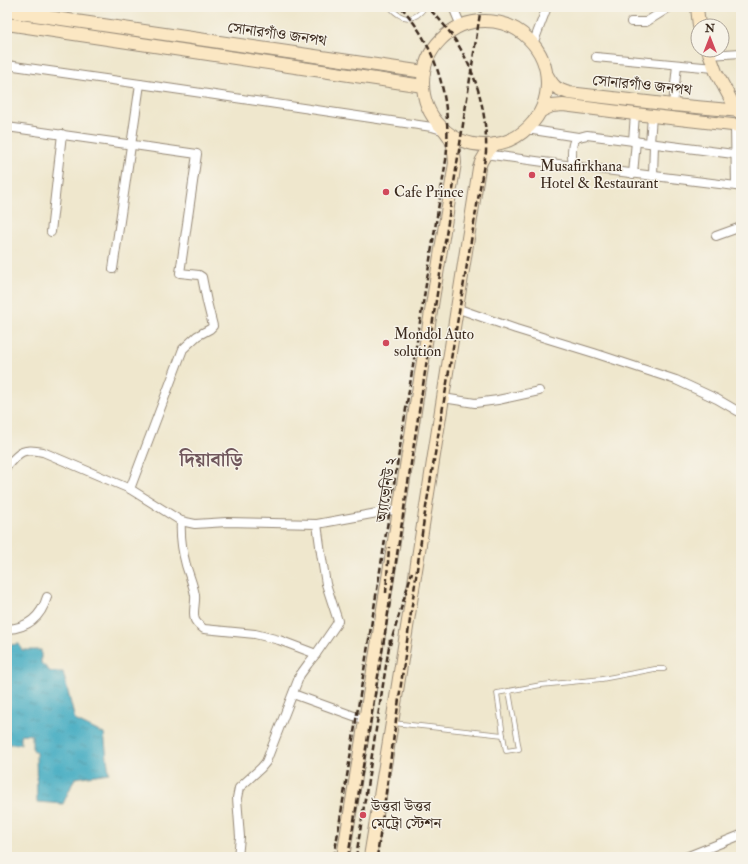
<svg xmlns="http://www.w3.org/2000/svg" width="748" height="864" font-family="'IM FELL Double Pica','Noto Serif Bengali',serif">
	<defs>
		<pattern id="water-ripples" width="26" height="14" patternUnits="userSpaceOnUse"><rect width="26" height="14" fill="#41aac1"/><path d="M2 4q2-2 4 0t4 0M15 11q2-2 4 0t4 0" fill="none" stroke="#388b9c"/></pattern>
	</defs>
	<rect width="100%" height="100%" fill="#f7f3e8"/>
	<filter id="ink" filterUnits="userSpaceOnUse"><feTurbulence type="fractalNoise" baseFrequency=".025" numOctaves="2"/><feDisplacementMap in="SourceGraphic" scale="8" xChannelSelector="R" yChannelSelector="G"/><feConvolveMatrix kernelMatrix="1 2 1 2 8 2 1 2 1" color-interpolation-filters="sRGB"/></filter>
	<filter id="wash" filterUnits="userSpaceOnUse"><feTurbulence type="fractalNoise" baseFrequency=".012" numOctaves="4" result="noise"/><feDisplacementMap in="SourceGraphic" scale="16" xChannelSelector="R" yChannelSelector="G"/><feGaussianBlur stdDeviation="0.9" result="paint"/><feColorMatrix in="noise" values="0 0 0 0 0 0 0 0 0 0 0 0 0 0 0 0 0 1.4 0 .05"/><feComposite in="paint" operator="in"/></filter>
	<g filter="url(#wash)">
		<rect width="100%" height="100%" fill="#efe7cd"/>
		<polygon fill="url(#water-ripples)" stroke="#3e6a70" points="19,644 22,650 41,650 41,663 51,672 63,672 75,720 104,734 109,773 75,778 63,804 37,802 36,753 32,748 32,735 21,734 21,744 7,744 7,645"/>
	</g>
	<g filter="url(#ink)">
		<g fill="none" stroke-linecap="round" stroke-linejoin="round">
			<g stroke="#958876" stroke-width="5.5">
				<g id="lane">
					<path d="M390,7C401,20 414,23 425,7"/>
					<polyline points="393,723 503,735 497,693 541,685 602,679 655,669 664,669"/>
					<polyline points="503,735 506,751 519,749 509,691"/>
				</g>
			</g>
			<g stroke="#958876" stroke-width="10">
				<g id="street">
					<polyline points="453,7 461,26"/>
					<polyline points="631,22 646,22 670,7"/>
					<polyline points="533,44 547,7"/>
					<polyline points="709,55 741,53"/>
					<polyline points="596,57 714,68"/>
					<polyline points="7,65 140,84 432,127 445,131"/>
					<polyline points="673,105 677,65"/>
					<polyline points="735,125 736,186"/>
					<polyline points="7,127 197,154 180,273 199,275 202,277 207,302 213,326 210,329 197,336 183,349 130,489"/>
					<polyline points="526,130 533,130 578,137"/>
					<polyline points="633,141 635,114"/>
					<polyline points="650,143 652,116"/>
					<polyline points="485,154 573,166 736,186 741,187"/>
					<path d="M573,166C572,159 570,142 577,138C580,136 584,136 587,135L741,155"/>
					<polyline points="633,174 636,141"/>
					<polyline points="653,176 654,144"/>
					<polyline points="51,232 62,134"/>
					<polyline points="716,236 741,227"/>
					<polyline points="113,269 140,84"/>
					<polyline points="456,308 516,329 594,353 676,380 717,399 741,413"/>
					<polyline points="443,398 475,403 498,400 539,391"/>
					<path d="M7,466C20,451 23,448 43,452L130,489L181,521L195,524L227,522L317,524L321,553L326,584L338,621L336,625L316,654L308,664L300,675L266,762L261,768L239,788L237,798L240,837L238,857"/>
					<path d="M181,521C180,536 182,550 186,565C189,575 193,584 195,595C196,603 192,613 195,620C197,624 200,626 204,629L255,634L279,640L316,654"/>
					<polyline points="317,524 399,509"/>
					<path d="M7,629C28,628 41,617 47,597"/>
					<polyline points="293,694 365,720"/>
					<polyline points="686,857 741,835"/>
				</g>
			</g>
			<g stroke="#958876" stroke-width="14">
				<g id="secondary">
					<polyline points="697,7 699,26"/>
					<polyline points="7,11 424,72"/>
					<circle cx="485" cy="83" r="62"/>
					<polyline points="7,24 423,86"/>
					<polyline points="708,50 716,72 737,111"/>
					<path d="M547,75C554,87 556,89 569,93L673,105L741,111"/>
					<polyline points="541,111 552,106 563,105 635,114 741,126"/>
					<path d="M343,857L455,163C454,150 454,141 445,131"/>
					<path d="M370,857L392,723L479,168C482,157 487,152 495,144"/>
				</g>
			</g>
			<use href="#lane" stroke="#fff" stroke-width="4"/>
			<use href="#street" stroke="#fff" stroke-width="8"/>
			<use href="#secondary" stroke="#fbe7c3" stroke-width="12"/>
			<g stroke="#3b2a1e" stroke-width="2.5" stroke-dasharray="6 3" stroke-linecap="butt">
				<polyline points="386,593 389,547"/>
				<polyline points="390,645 412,572"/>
				<path d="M334,857L446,160C452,104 439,49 401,7"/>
				<polyline points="348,857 383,646 481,7"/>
				<polyline points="356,857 390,640"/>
				<path d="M377,857L424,519L486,152C488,99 467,43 427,7"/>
			</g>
		</g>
	</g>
	<g fill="#d1495b" stroke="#f7f3e8" stroke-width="1.5">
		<circle cx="532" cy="175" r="4"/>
		<circle cx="386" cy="192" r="4"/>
		<circle cx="386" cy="343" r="4"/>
		<circle cx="363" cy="815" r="4"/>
	</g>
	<g text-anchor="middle" stroke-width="3" stroke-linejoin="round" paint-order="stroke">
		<g font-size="15" fill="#3b2a1e" stroke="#f7f3e8">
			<text transform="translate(277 34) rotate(8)" y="5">সোনারগাঁও জনপথ</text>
			<text transform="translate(642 85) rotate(6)" y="5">সোনারগাঁও জনপথ</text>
			<text transform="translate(386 490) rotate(-81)" y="5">অ্যাভেনিউ ২</text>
		</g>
		<g font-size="15" fill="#3b2a1e" stroke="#f7f3e8" text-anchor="start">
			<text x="540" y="171">Musafirkhana<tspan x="540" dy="17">Hotel &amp; Restaurant</tspan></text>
			<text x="394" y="197">Cafe Prince</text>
			<text x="394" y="339">Mondol Auto<tspan x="394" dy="17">solution</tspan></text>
			<text x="371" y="811">উত্তরা উত্তর<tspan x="371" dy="17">মেট্রো স্টেশন</tspan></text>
		</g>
		<g font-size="19" font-weight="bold" fill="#70575c" stroke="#f7f3e8">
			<text x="211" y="466">দিয়াবাড়ি</text>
		</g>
	</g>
	<rect width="748" height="864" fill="none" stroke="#f7f3e8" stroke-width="24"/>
	<g transform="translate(710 38)"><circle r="19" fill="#f7f3e8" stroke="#aca397"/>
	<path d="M0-3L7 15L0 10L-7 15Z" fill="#d1495b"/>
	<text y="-6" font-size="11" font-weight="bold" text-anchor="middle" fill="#3b2a1e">N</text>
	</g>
</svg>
